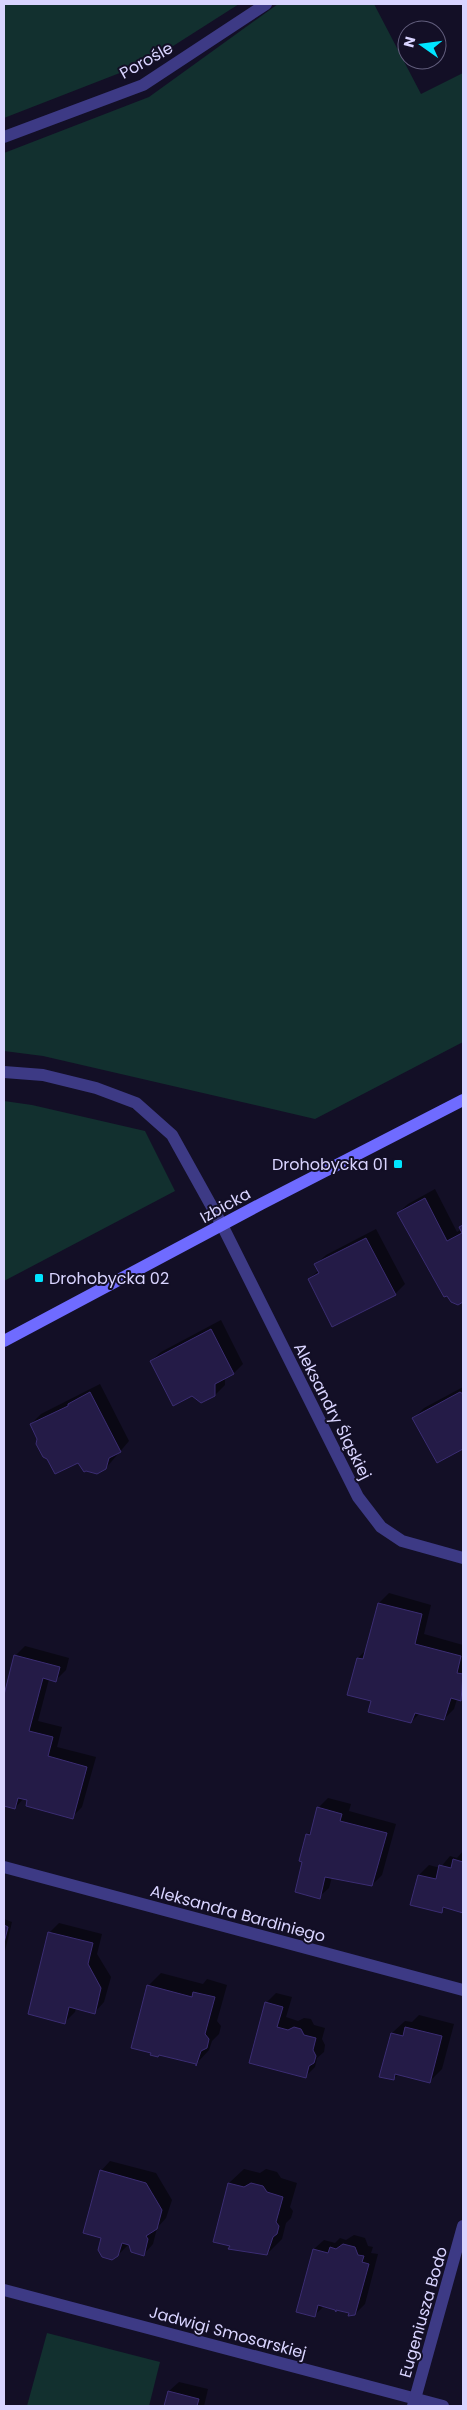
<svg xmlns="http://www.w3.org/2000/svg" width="467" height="2410" font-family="Poppins,sans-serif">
	<rect width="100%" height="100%" fill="#130f26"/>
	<g fill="#12302f">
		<polygon points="4,4 239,4 148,62 4,118"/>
		<polygon points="278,4 374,4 421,94 463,73 463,1042 315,1119 43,1056 4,1051 4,153 149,97"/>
		<polygon points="4,1101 32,1105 145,1131 175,1191 4,1281"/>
		<polygon points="47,2333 160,2362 149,2406 27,2406"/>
	</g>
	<g fill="#0007">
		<polygon points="435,1189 457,1232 462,1229 460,1227 463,1224 463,1300 458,1303 398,1213 408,1204"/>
		<polygon points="376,1229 405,1284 395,1294 309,1279 319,1270 316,1264 326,1255"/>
		<polygon points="221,1320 243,1364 234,1373 225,1378 225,1385 215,1395 151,1361 161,1352"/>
		<polygon points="100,1384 129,1441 106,1468 79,1461 39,1439 31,1424 41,1414"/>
		<polygon points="463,1387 463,1447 437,1461 414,1418 424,1408"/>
		<polygon points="389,1593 431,1605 424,1634 463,1645 463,1696 460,1699 457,1699 454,1709 444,1719 420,1713 411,1722 372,1700 358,1658 367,1649 379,1603"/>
		<polygon points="25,1646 69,1658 66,1670 56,1680 49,1679 38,1721 62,1727 57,1747 96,1757 82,1807 72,1817 24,1798 15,1808 4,1805 4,1700 15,1656"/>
		<polygon points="328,1798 351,1804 349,1811 396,1824 382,1875 372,1885 332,1877 329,1888 319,1897 304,1861 307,1835 312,1830 318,1808"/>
		<polygon points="463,1851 463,1911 446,1907 441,1912 412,1904 419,1875 429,1865 440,1868 450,1856 457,1858"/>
		<polygon points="4,1919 12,1922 4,1955"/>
		<polygon points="59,1923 102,1934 97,1954 111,1977 104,2002 95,2012 76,2008 75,2012 65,2022 49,1933"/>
		<polygon points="161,1973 203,1984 207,1979 227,1985 217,2021 221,2026 219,2034 212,2041 209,2050 197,2063 160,2054 158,2056 148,1986"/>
		<polygon points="276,1993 292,1997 286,2017 298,2021 304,2018 311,2019 314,2025 325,2028 322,2039 325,2045 324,2052 317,2058 315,2067 305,2077 250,2062 266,2003"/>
		<polygon points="419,2015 454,2024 442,2069 429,2082 399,2074 393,2079 381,2076 392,2033 405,2021 412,2022"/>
		<polygon points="110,2161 156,2173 172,2200 166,2218 157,2228 153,2244 144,2254 130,2243 118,2255 103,2237 101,2171"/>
		<polygon points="244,2169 260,2173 266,2169 277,2172 281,2178 297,2183 290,2207 293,2211 291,2218 286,2223 282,2239 267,2254 214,2241 229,2183"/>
		<polygon points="354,2235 365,2238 368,2246 373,2247 371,2253 378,2254 365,2304 355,2314 324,2306 314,2316 314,2249 324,2240 335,2243 340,2238 346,2240"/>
		<polygon points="179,2382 208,2389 204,2406 166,2406 169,2391"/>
	</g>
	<g fill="#241b47" stroke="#3b2d73">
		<polygon points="425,1198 447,1241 462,1233 459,1227 463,1225 463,1220 463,1302 458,1305 451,1302 447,1296 444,1297 397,1213"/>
		<polygon points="366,1238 396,1295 332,1327 308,1279 319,1273 314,1264"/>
		<polygon points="211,1329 234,1374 215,1384 215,1396 201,1403 192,1396 173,1406 150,1361"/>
		<polygon points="90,1392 121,1452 109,1458 106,1469 97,1474 86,1471 84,1472 78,1463 55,1474 47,1459 43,1457 36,1444 37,1439 30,1424 68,1406 68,1404"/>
		<polygon points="460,1392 463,1394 463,1449 437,1463 412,1418"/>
		<polygon points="378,1603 422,1614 415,1644 461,1656 457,1673 463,1674 461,1701 451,1698 444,1720 415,1713 411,1723 368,1712 371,1701 347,1695 357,1658 363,1659"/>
		<polygon points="14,1655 60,1667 56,1682 43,1678 29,1731 53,1737 48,1756 87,1767 73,1819 26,1806 27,1800 18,1798 15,1809 4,1806 4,1695"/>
		<polygon points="317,1807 342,1814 340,1821 387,1833 372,1886 325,1877 320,1899 295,1892 302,1862 299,1861 306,1834 310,1835"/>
		<polygon points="453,1859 463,1862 463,1913 443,1907 442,1913 410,1905 418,1875 436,1879 439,1865 451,1868"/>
		<polygon points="4,1925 8,1927 4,1943"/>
		<polygon points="48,1932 93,1943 88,1964 101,1988 95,2014 69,2007 65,2024 28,2014"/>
		<polygon points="147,1985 192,1997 193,1992 215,1997 205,2034 209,2039 207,2048 201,2051 196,2066 196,2064 159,2055 158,2057 150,2055 151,2053 131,2048"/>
		<polygon points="265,2002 283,2007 277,2027 288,2030 294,2027 301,2029 304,2035 316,2038 313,2050 316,2056 314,2063 309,2066 306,2078 249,2063"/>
		<polygon points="405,2027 442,2036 430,2083 395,2074 394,2080 379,2077 391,2033 403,2036"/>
		<polygon points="100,2170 146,2183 162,2210 157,2229 146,2236 148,2239 144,2256 131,2252 129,2245 122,2243 118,2256 112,2260 102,2257 98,2250 101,2238 83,2233"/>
		<polygon points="228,2183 244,2187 251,2183 263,2186 267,2192 283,2197 276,2222 279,2226 277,2234 273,2237 267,2255 228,2249 230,2246 213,2242"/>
		<polygon points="343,2244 355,2247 358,2255 364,2256 362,2262 369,2264 355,2315 348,2316 349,2313 336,2310 336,2312 335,2310 318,2305 315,2317 296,2312 313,2249 328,2253 330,2247 336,2249"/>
		<polygon points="168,2391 199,2399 197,2406 164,2406"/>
	</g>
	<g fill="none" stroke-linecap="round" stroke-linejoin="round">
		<g stroke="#3d3a85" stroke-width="12">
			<polyline points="4,137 143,85 266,4"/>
			<polyline points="4,1072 43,1075 96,1088 136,1103 172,1135 222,1225 358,1497 381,1527 402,1541 463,1558"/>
			<polyline points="4,1867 463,1990"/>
			<polyline points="4,2290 443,2406"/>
			<polyline points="413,2406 463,2226"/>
		</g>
		<polyline stroke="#6f6bff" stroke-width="12" points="4,1341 261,1204 463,1100"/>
	</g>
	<g fill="#00e5ff" stroke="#130f26" stroke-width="2">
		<rect x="393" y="1159" width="10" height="10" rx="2.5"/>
		<rect x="34" y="1273" width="10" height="10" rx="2.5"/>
	</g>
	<g text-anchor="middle" stroke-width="4" stroke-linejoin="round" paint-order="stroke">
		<g font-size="16" fill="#d9d4ff" stroke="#130f26">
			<text transform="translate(146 60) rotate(-29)" y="6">Porośle</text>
			<text transform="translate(225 1205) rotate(-29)" y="6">Izbicka</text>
			<text transform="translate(333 1411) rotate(63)" y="6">Aleksandry Śląskiej</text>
			<text transform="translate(238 1913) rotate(15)" y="6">Aleksandra Bardiniego</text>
			<text transform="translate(423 2312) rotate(-74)" y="6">Eugeniusza Bodo</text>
			<text transform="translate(228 2332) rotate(15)" y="6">Jadwigi Smosarskiej</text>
		</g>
		<g font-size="16" fill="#d9d4ff" stroke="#130f26" text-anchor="end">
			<text x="388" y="1170">Drohobycka 01</text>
			<text x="49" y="1284" text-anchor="start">Drohobycka 02</text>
		</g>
	</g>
	<rect width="467" height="2410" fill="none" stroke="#d9d4ff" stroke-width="10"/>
	<g transform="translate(422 45) rotate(284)"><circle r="24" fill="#130f26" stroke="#625e7d"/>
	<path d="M0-4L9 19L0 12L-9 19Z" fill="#00e5ff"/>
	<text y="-8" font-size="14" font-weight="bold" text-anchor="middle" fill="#d9d4ff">N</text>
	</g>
</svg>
